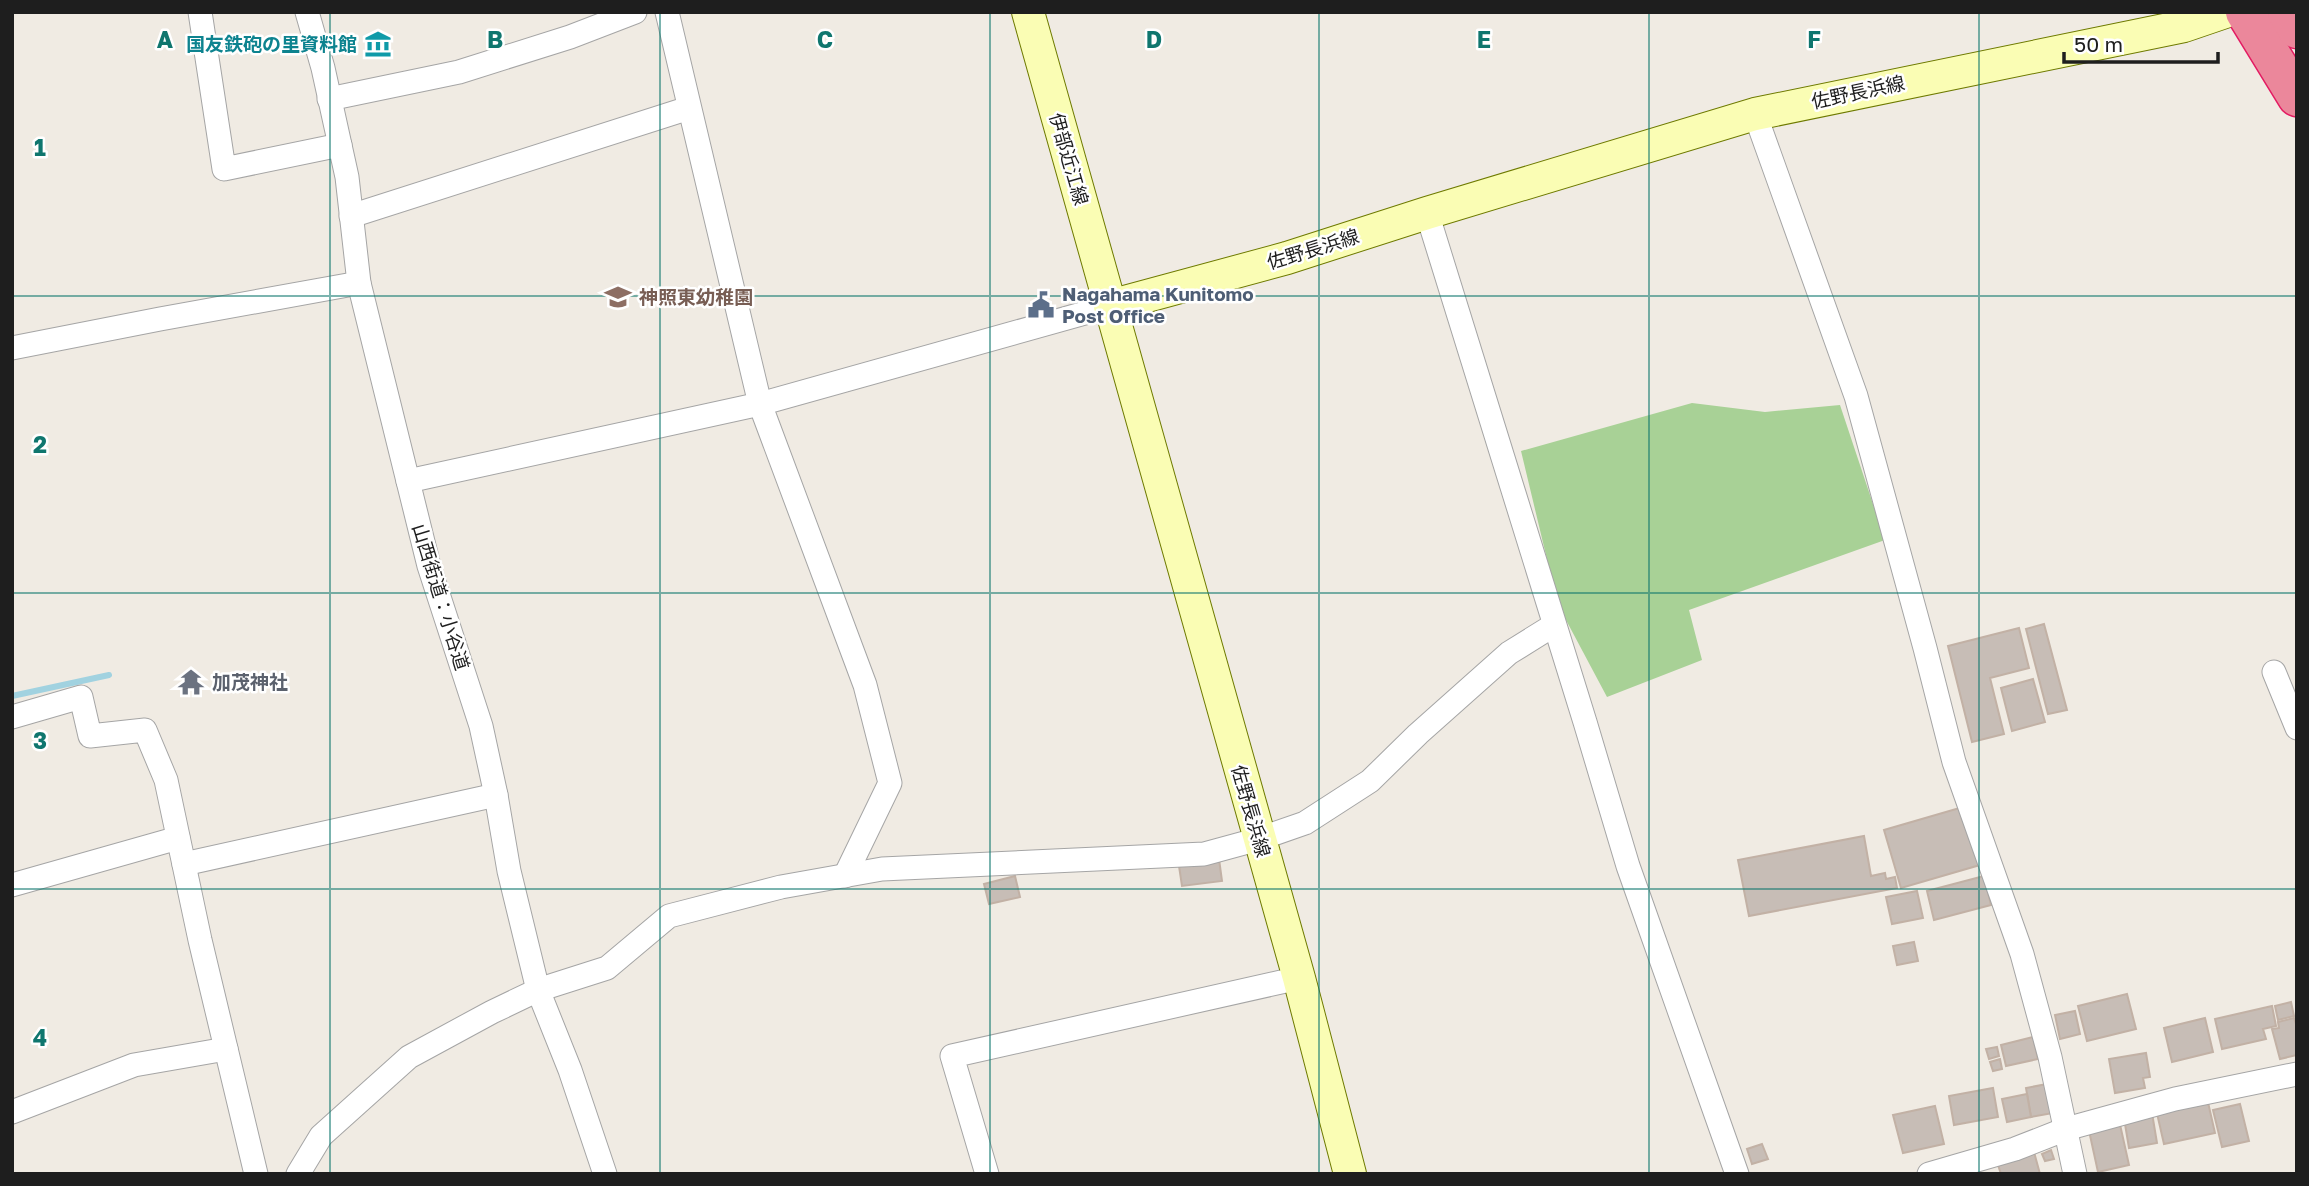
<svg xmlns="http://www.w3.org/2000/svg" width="2309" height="1186" font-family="'Golos Text','Noto Sans JP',sans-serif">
	<rect width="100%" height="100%" fill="#f0ebe3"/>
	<polygon fill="#a8d196" points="1692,403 1765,412 1840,405 1885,540 1689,610 1702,660 1607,697 1558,605 1521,451"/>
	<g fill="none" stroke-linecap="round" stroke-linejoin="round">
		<polyline stroke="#a1d2e0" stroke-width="6" points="12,696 109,675"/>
	</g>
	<g fill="#c7bdb6" stroke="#c2b1a5" stroke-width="2">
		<polygon points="2044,624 2067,710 2048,714 2026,629"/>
		<polygon points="2019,628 2029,668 1990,678 2004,734 1972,742 1948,646"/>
		<polygon points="2033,679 2045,722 2012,731 2001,688"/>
		<polygon points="1963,807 1980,865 1901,888 1884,830"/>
		<polygon points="1864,836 1871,876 1885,873 1886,879 1895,877 1897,888 1749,916 1738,860"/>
		<polygon points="1219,859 1222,881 1182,886 1179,866"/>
		<polygon points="1015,876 1020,897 989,904 984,884"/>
		<polygon points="1984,876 1991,905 1934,920 1927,891"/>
		<polygon points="1917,891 1923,918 1892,924 1886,897"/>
		<polygon points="1914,942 1918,961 1897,965 1893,946"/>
		<polygon points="2127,994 2136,1029 2087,1041 2078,1006"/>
		<polygon points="2291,1002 2294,1016 2278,1020 2275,1006"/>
		<polygon points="2272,1006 2276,1026 2263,1029 2266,1039 2222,1049 2215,1019"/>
		<polygon points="2075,1011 2080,1034 2060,1039 2055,1015"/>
		<polygon points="2205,1018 2213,1052 2172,1062 2164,1028"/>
		<polygon points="2294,1018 2297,1027 2297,1055 2280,1059 2272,1029 2279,1028 2278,1022"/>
		<polygon points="2033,1037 2038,1059 2006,1066 2001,1045"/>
		<polygon points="1997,1047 1999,1056 1989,1059 1986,1049"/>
		<polygon points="2146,1053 2150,1077 2143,1078 2145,1088 2115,1093 2109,1059"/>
		<polygon points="2000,1059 2002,1069 1993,1071 1990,1062"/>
		<polygon points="2047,1084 2053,1113 2031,1117 2026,1088"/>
		<polygon points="1993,1088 1998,1117 1954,1125 1949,1096"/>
		<polygon points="2027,1094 2031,1117 2007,1122 2002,1099"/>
		<polygon points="2207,1098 2215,1133 2164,1144 2156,1109"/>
		<polygon points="2240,1104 2249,1141 2222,1147 2213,1110"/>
		<polygon points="1935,1106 1944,1144 1903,1153 1893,1115"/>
		<polygon points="2152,1113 2157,1143 2129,1148 2124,1118"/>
		<polygon points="2119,1120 2129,1165 2098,1172 2088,1126"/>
		<polygon points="1762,1144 1768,1159 1752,1164 1747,1149"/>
		<polygon points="2051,1150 2054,1159 2045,1161 2042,1154"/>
		<polygon points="2034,1152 2040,1174 2001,1174 1997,1162"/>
	</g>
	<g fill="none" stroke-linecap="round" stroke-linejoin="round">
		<g stroke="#a5a5a5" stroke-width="25">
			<g id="street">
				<polyline points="200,12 224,169 340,145"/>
				<polyline points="307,12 323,68 347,177 359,283 429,566 481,726 496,795 509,871 538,990 570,1070 605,1174"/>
				<polyline points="667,12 760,404 865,685 890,783 845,876"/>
				<polyline points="329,99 459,72 570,37 635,12"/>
				<polyline points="1755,114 1856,396 1925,648 1954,762 2022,954 2050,1057 2075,1174"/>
				<polyline points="1427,213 1585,722 1628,866 1737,1174"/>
				<polyline points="351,216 689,108"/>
				<polyline points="12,348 160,319 359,283"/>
				<polyline points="408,481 760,404 1110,306"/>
				<polyline points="2274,672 2297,728"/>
				<polyline points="12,717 81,697 90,736 145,730 166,780 200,940 256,1174"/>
				<polyline points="184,864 496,795"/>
				<polyline points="12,885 178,838"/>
				<polyline points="12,1112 134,1065 226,1049"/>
				<polyline points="298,1174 321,1136 409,1057 492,1012 538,990 607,968 669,916 781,887 882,869 1204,854 1259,839 1305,823 1370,781 1418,734 1509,653 1554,625"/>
				<polyline points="987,1174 952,1056 1299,978"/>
				<polyline points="1929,1174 2015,1149 2066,1129 2175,1099 2297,1074"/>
			</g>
		</g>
		<g stroke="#6e7a00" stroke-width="34">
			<g id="secondary">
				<polyline points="1028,12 1299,978 1350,1174"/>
				<polyline points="1110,306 1287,258 1427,213 1755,114 2184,26 2225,12"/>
			</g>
		</g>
		<g stroke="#e31b62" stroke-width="41">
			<g id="highway">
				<polyline points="2245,12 2297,97"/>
				<polyline points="2287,12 2297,29"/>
			</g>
		</g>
		<use href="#street" stroke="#fff" stroke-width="23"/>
		<use href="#secondary" stroke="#fafdb4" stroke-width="32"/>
		<use href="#highway" stroke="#eb879b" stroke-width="38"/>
	</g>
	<path fill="none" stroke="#0f766e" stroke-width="2" stroke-opacity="0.55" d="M330,12V1174M660,12V1174M990,12V1174M1319,12V1174M1649,12V1174M1979,12V1174M12,296H2297M12,593H2297M12,889H2297"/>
	<defs>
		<g id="museum-bare" transform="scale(2.1)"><path d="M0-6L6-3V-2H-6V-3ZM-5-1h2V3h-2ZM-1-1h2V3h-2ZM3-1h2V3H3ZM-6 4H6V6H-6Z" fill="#0f9aa8" stroke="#fff" stroke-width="2.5" paint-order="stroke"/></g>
		<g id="school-bare" transform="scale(2.1)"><path d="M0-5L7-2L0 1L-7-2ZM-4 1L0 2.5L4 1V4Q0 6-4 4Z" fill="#8d6e63" stroke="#fff" stroke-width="2.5" paint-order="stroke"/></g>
		<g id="civic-bare" transform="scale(2.1)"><path d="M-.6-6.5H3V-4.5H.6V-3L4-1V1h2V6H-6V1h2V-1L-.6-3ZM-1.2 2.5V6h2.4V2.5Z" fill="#5c6f8a" stroke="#fff" stroke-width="2.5" paint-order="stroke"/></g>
		<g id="temple-bare" transform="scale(2.1)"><path d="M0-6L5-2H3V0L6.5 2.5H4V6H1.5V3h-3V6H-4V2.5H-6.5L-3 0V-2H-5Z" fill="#6b7280" stroke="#fff" stroke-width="2.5" paint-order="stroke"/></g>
	</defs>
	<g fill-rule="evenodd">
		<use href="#museum-bare" x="378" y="44"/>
		<use href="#school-bare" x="618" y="297"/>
		<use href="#civic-bare" x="1041" y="305"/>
		<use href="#temple-bare" x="191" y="682"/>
	</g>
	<g text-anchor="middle" stroke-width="5" stroke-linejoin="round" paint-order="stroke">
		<g font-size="19" font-weight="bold" fill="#0d838f" stroke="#fff" text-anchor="end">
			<text x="357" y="51">国友鉄砲の里資料館</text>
		</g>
		<g font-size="19" fill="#1e1e1e" stroke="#fff">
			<text transform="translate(1858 92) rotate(-12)" y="7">佐野長浜線</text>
			<text transform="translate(1069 159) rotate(74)" y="7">伊部近江線</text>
			<text transform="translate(1313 249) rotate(-17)" y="7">佐野長浜線</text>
			<text transform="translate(441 597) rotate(73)" y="7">山西街道：小谷道</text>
			<text transform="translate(1251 811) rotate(74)" y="7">佐野長浜線</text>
		</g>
		<g font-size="19" font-weight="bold" fill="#4e5e75" stroke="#fff" text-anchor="start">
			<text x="1062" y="301">Nagahama Kunitomo<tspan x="1062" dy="22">Post Office</tspan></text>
		</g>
		<g font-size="19" font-weight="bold" fill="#785e54" stroke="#fff" text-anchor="start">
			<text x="639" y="304">神照東幼稚園</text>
		</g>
		<g font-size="19" font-weight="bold" fill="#5b616d" stroke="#fff" text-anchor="start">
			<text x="212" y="689">加茂神社</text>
		</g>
	</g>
	<g font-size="23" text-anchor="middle" font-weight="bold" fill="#0f766e" stroke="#fff" stroke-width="5" stroke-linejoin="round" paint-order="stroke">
		<text x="165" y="48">A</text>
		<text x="495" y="48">B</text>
		<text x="825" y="48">C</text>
		<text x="1154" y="48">D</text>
		<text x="1484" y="48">E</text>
		<text x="1814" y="48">F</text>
		<text x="40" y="156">1</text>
		<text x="40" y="453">2</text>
		<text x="40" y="749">3</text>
		<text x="40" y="1046">4</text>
	</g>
	<rect width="2309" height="1186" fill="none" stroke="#1e1e1e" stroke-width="28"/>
	<path d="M2064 52v10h154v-10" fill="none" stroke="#1e1e1e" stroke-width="3.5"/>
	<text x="2074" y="52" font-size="21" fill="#1e1e1e" stroke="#ffffff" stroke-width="5" paint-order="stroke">50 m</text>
</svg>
